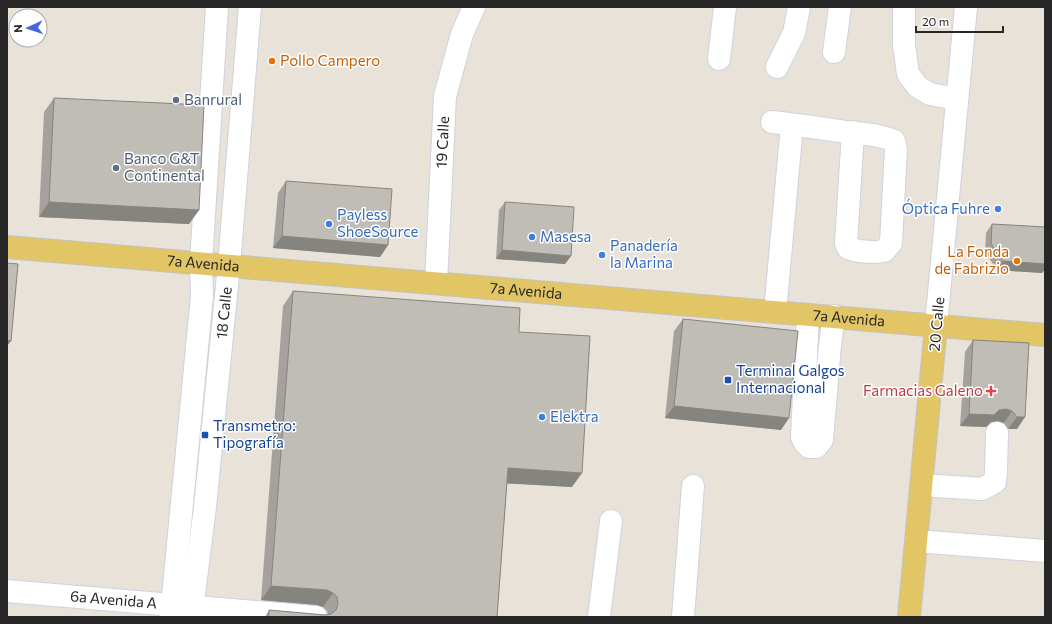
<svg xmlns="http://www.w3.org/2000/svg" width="1052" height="624" font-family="Commissioner,sans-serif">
	<rect width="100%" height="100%" fill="#e8e2d9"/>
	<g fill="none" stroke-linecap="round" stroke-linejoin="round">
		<g stroke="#cfd2df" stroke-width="24">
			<g id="minor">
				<polyline points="904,7 904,45 908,74 918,87 930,94 957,99"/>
				<polyline points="834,52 840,7"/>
				<polyline points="719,59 725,7"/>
				<polyline points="777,67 794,33 799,7"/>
				<path d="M772,122C797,125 821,128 846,132C862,134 879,134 894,141L896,149L891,243L884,251C873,253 860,252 848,248L846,243L853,132"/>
				<path id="s1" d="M436,283L445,96L462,34L474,7"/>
				<polyline points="775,312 792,125"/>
				<polyline points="808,315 802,437 805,443 809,447 816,447 822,440 830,345 834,316"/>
				<polyline points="936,325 966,7"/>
				<polyline points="922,485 982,489 995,482 996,472 997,433"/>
				<polyline points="916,541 1045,551"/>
				<path id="s2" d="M7,591L316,617"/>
				<polyline points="171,617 202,296 201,263 217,7"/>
				<path id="s3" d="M191,617L205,507L229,265L250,7"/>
				<polyline points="599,617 611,521"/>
				<polyline points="683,617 693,486"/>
			</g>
		</g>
		<g stroke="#c3c3c3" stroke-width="24">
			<g id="major">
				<path id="s4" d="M7,247L1045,335"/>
				<polyline points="909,617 936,325"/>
			</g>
		</g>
		<use href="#minor" stroke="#fff" stroke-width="22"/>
		<use href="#major" stroke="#e2c565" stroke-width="22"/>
	</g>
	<g fill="#a5a29d">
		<polygon points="54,98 199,210 189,224 39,217 44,112"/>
		<polygon points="286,181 388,245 380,257 273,248 278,193"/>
		<polygon points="505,202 565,264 496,259 499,210"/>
		<polygon points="992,224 1045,227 1045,269 1042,273 997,270 985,252 986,233"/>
		<polygon points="293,291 519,332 572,487 507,483 497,617 265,617 269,610 325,615 328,615 327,611 323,607 317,605 261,600 283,306"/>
		<polygon points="683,319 781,430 665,418 674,331"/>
		<polygon points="973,340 1029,343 1017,429 1008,429 1004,423 998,421 991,422 986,427 960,426 965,352"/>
	</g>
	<g fill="#86847f">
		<polygon points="49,202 199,210 189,224 39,217"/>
		<polygon points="282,236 388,245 380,257 273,248"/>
		<polygon points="502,250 571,256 565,264 496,259"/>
		<polygon points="1003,261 1045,264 1045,269 1042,273 997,270"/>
		<polygon points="7,340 11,341 7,346"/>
		<polygon points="674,406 789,418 781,430 665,418"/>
		<polygon points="1006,409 1012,411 1004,423 998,421 991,422 986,427 960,426 969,414 999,410"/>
		<polygon points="1017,417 1025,417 1017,429 1008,429"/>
		<polygon points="508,468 582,473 572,487 498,483"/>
		<polygon points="271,586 327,590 333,593 323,607 317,605 261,600"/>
	</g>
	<g fill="#c0bcb6" stroke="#86847f">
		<polygon points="54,98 204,105 199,210 49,202"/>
		<polygon points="286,181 392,189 388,245 282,236"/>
		<polygon points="505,202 574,207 571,256 502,250"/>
		<polygon points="992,224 1045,227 1045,264 1003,261 991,244"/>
		<polygon points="7,263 18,264 11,341 7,340"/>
		<polygon points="293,291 520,308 519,332 590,336 582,473 508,468 497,617 269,617 269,610 325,615 331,614 336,610 338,604 337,597 333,593 327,590 271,586"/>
		<polygon points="683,319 798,331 789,418 674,406"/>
		<polygon points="973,340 1029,343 1025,417 1017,417 1012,411 1006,409 999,410 994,415 969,414"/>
	</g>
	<g fill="#e8710a" stroke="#fff" stroke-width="1.5">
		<circle cx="272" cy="61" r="4"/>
		<circle cx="1017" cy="261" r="4"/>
	</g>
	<g fill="#5c6f8a" stroke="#fff" stroke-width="1.5">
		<circle cx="176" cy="100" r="4"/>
		<circle cx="116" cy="168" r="4"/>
	</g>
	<g fill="#3f7fe0" stroke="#fff" stroke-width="1.5">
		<circle cx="998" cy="209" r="4"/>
		<circle cx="329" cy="224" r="4"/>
		<circle cx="532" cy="237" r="4"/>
		<circle cx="602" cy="255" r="4"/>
		<circle cx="542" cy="417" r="4"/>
	</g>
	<g fill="#1a4fb4" stroke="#fff" stroke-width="1.5">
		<rect x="724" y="376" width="8" height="8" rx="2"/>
		<rect x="201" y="431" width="8" height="8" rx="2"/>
	</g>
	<path fill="#e0444e" stroke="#fff" stroke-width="1.5" d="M989 385h4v4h4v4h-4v4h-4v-4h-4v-4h4z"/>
	<g text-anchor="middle" stroke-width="3" stroke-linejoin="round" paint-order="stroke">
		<g font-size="15" fill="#c56008" stroke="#fff" text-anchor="start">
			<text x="280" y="66">Pollo Campero</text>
			<text x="1009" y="257" text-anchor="end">La Fonda<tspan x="1009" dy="17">de Fabrizio</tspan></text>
		</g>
		<g font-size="15" fill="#4e5e75" stroke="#fff" text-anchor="start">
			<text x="184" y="105">Banrural</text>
			<text x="124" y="164">Banco G&amp;T<tspan x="124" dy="17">Continental</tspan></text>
		</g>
		<g font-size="15" fill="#272727" stroke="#fff">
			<text dy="5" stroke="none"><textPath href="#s1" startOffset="141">19 Calle</textPath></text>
			<text dy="5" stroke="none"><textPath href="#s4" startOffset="197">7a Avenida</textPath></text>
			<text dy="5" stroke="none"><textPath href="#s4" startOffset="521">7a Avenida</textPath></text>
			<text dy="5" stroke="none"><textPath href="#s3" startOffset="306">18 Calle</textPath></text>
			<text dy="5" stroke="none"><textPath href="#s4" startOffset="845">7a Avenida</textPath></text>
			<text transform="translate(937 324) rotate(-85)" y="5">20 Calle</text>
			<text dy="5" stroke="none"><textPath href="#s2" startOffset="107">6a Avenida A</textPath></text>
		</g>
		<g font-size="15" fill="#366cbe" stroke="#fff" text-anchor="start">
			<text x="990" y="214" text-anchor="end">Óptica Fuhre</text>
			<text x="337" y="220">Payless<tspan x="337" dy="17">ShoeSource</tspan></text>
			<text x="540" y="242">Masesa</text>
			<text x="610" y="251">Panadería<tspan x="610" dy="17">la Marina</tspan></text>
			<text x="550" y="422">Elektra</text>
		</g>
		<g font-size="15" fill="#164399" stroke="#fff" text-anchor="start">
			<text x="736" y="376">Terminal Galgos<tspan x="736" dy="17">Internacional</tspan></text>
			<text x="213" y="431">Transmetro:<tspan x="213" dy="17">Tipografía</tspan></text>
		</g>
		<g font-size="15" fill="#be3a42" stroke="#fff" text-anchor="end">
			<text x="983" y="396">Farmacias Galeno</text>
		</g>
	</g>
	<rect width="1052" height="624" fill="none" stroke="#272727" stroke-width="16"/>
	<g transform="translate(28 28) rotate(267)"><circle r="19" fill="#ffffff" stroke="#a9a9a9"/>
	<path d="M0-3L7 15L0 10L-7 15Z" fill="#4764e7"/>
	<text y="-6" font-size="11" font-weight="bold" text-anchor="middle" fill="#272727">N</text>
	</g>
	<path d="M916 26v6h87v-6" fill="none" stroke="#272727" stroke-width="2"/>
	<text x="922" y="26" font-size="12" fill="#272727" stroke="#ffffff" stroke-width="3" paint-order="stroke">20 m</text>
</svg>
